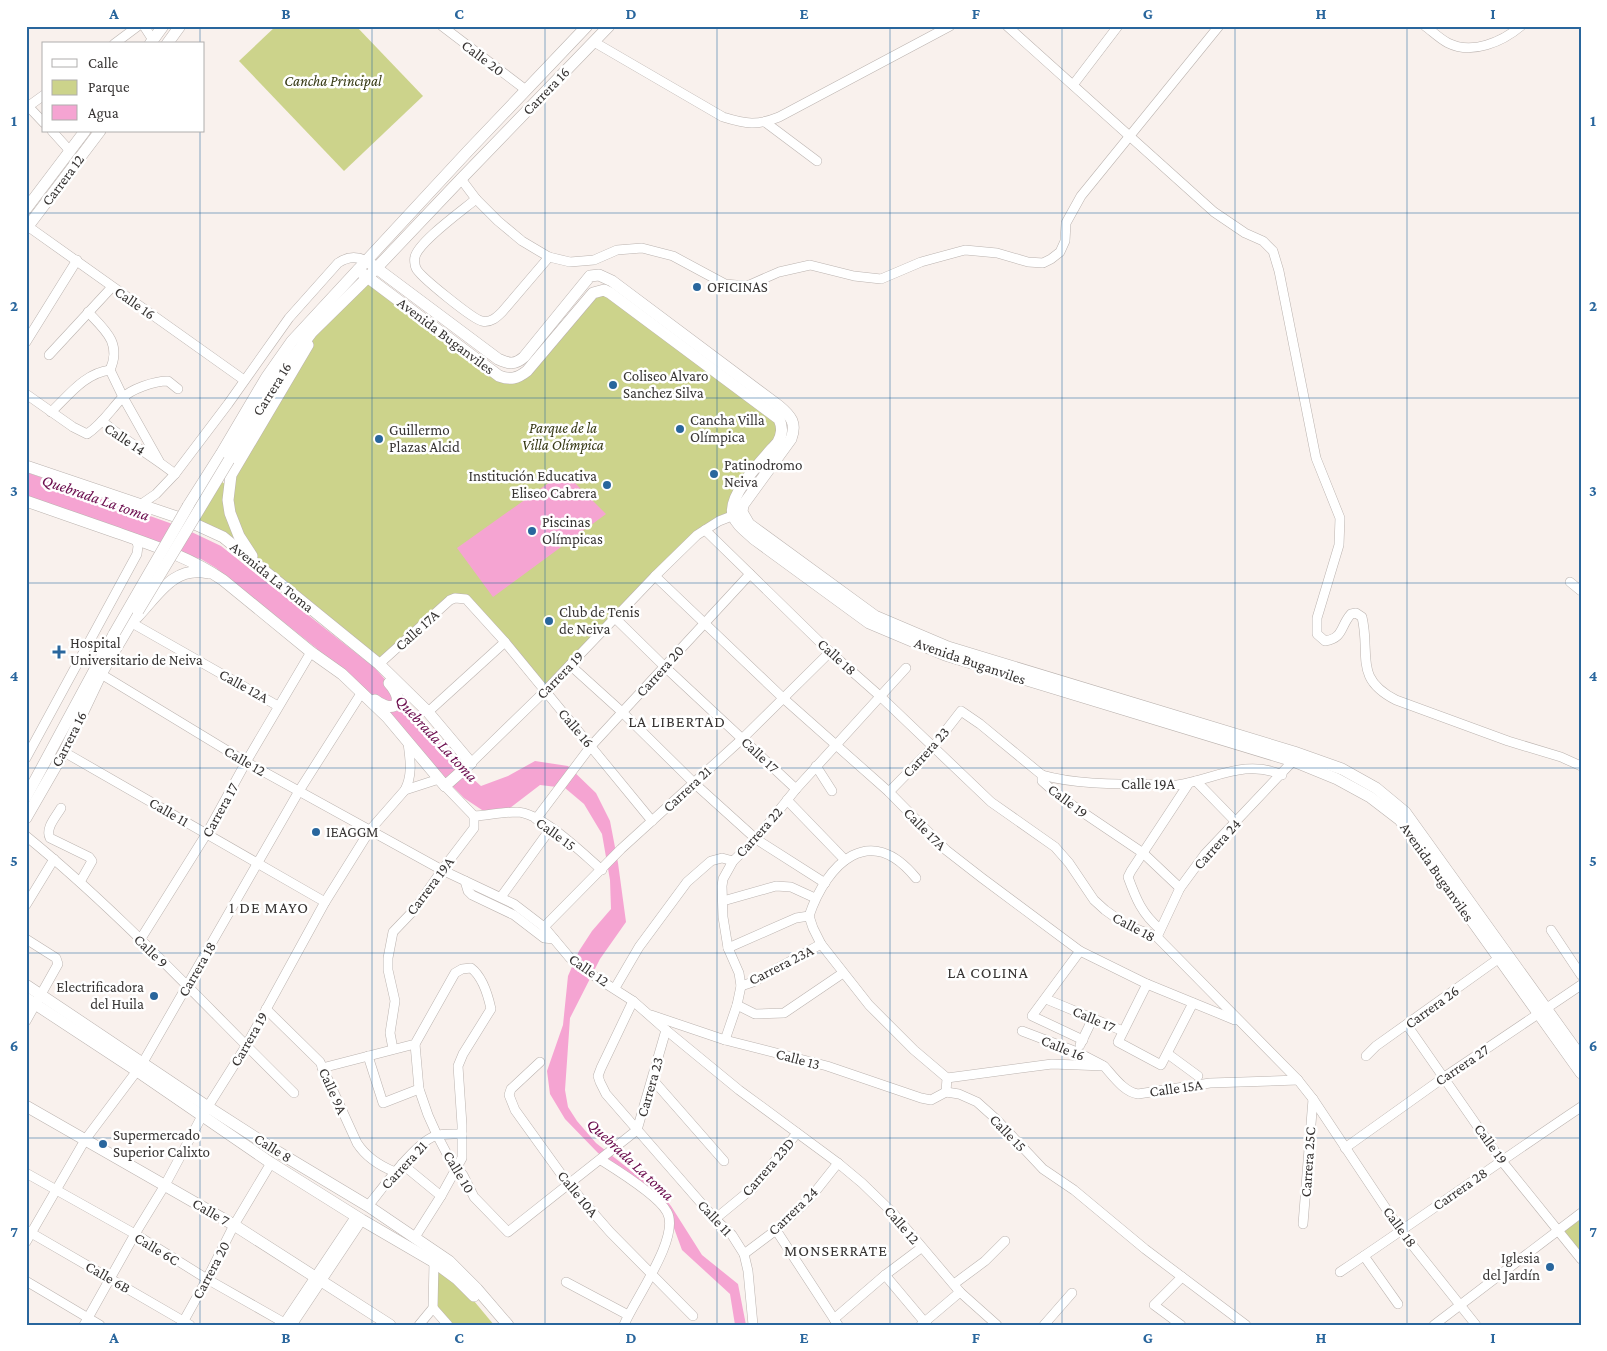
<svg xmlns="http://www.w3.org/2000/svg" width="1607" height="1351" font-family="'Crimson Pro',serif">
	<rect width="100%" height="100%" fill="#f9f1ed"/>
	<g fill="#ccd38b">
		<polygon points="276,26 356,26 423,96 344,171 239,61"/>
		<polygon points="368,277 499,376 515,379 599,290 775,414 781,435 746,481 733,515 705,530 545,691 471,604 455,598 380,662 196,524 222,482 228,486 312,332"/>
		<polygon points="1581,1217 1581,1253 1563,1231"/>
		<polygon points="438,1270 469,1295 494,1325 452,1325 438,1308"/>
	</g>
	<g fill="#f5a4d2">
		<polygon points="26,472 181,527 221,546 375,668 470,776 481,786 508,776 535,761 568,766 596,793 610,821 618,863 626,922 600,959 570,1018 565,1090 568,1107 577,1121 596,1143 663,1196 671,1206 702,1255 738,1284 746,1325 735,1325 730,1294 682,1250 667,1209 611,1162 598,1153 565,1119 550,1094 547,1071 563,1025 568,976 579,951 592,931 611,909 610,880 602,834 584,804 565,788 540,785 506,811 482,810 464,798 316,648 216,568 201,559 168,551 26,495"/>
		<polygon points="564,472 606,514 493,597 457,548"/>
	</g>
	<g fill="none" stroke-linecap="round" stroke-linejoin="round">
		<g stroke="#bbb3af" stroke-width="10">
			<g id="minor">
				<polyline points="144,26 153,40"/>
				<polyline points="442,26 526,90"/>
				<path d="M1007,26L1214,212L1245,233L1263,241L1273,251L1279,271L1316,458L1340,518L1339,545L1317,618V634L1325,641C1344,638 1340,626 1351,614L1356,613L1362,617C1371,655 1353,678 1396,700L1508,741L1561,757L1581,766"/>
				<path d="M1425,26C1432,31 1440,39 1448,43C1472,55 1502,42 1521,26"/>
				<path d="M594,42L723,117C746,124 757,126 779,117L950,26"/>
				<polyline points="114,44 138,26"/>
				<polyline points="1073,85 1118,26"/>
				<polyline points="26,104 44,123"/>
				<polyline points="26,108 44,95"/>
				<polyline points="765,122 817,161"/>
				<polyline points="52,131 70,151"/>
				<polyline points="461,179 476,199 498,221 522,241 549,257 570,262 594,260 617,250 642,248 673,256 725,284 747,286 779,272 810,265 854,276 881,279 921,262 965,250 997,253 1028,262 1043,263 1051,259 1060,252 1065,241 1066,223 1081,196 1219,26"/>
				<path d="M476,199C463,210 418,242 415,257C414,259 415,266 416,268C419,276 474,320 482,321C491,323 497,317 502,312L549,257"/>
				<polyline points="26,225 244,380"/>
				<path d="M88,312C105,330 122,343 110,370L123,397L159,461"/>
				<polyline points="26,342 77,260"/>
				<polyline points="49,355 112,287"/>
				<path d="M26,394L73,427L87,434C101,425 110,411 121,399C131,389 154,381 168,381L178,389"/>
				<path d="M51,412C69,395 85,373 110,370"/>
				<path d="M102,421C125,441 151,455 175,474"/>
				<path d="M140,505L156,494L175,474L228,404L289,318L338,263C348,256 357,256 367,261"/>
				<polyline points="705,530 830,652 881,697 991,802 1055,847 1069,863 1094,900 1105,910 1126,925 1157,937 1298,1080 1313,1099 1401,1231 1476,1325"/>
				<polyline points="655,576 783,698 889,792 946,850 982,878 1080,951 1147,984 1235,1020"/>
				<polyline points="1570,582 1581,591"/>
				<polyline points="615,618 665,667 796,789"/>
				<polyline points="132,623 278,706"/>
				<polyline points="379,664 450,600 455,598 466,599 505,642 652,821"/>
				<polyline points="570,665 622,712 694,783 756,839 825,883"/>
				<polyline points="101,674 246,762 442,870 514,904 544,927 570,958 597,978 633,1001 666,1030 739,1090 838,1163 862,1183 893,1213 960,1292 997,1325"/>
				<polyline points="428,712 505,642"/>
				<polyline points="64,752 325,902"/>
				<polyline points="26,758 137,554 138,546 136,539"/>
				<polyline points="471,763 545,691 655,576 697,535 719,521 737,514"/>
				<polyline points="816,766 832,791"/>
				<path d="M1042,775C1074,784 1110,784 1142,784C1153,785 1166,786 1177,785C1213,780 1245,758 1282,775"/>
				<polyline points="1196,781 1236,822"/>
				<polyline points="445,786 474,816"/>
				<path d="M405,790C413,774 410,759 408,743"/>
				<polyline points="889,792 933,747 961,711 980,724 1042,775 1042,781 1060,797 1143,853 1180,888"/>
				<polyline points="787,800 845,860"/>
				<path d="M61,808C56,817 45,828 50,838L89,857L92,861L80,882"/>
				<path d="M474,816C488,815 503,812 517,812C542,813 583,854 602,870"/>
				<polyline points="536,819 591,746 750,574"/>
				<path d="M26,836C122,914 205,1006 294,1093"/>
				<polyline points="465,881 468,891 472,895 514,915 544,938 554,939"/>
				<polyline points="501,897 551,828"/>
				<polyline points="723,901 776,886 791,887 815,898"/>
				<polyline points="26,905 54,859"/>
				<polyline points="809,916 813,928 821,944 869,1005 914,1050 947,1078 946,1092"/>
				<path d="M809,916C827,863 870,821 916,878"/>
				<polyline points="544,927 621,849 742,739 830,652"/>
				<path d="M1160,929C1142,914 1136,899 1128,877L1131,871L1189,783"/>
				<polyline points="1551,930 1581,975"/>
				<polyline points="1157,937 1180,888 1205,854 1293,761"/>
				<polyline points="26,939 56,958 58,964 26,1021"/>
				<polyline points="140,940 207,833 246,762 311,652"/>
				<polyline points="728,948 796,918 809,916"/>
				<polyline points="1080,951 1032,1016 1083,1040"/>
				<polyline points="1147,984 1118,1042 1161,1065 1193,1003"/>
				<polyline points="741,986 753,982 821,944"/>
				<polyline points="615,988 639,947 687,882 711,861 722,858 733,861"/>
				<polyline points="1046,999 1123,1031"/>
				<polyline points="633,1001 601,1068 598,1076 600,1082 606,1094 715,1219 732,1235 744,1254 748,1271 753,1325"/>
				<polyline points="737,1005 755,1014 784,1013 843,973"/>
				<path d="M266,1009L320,1062L357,1143C366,1157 380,1166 395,1172"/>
				<polyline points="651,1015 725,1040 827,1066 921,1098 931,1100 946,1092"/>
				<polyline points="1407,1025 1501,1160 1581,1259"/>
				<polyline points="1022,1031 1077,1052 1102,1065"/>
				<polyline points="725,1040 737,1005 741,986 739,973 728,948 723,917 722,886 723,879 733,861 756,839 796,789 906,668"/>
				<polyline points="415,1044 419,1089 428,1115 437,1135 448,1156 463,1175 474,1197 508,1232 637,1130 666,1030"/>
				<polyline points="1080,1045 1093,1018"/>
				<polyline points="393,1049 390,1033 395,1001 388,970 388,958 393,932 415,909 442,870 474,828 474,816"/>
				<polyline points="1168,1054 1198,1076"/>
				<polyline points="368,1056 383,1103 419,1089"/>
				<polyline points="1366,1056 1376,1046 1498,959"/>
				<polyline points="540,1062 511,1089 509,1095 515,1110 569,1185 610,1232 693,1316"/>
				<path d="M322,1068L415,1044L455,973L462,969L471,968C483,977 488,995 491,1009L463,1054L458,1066L462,1125V1158L441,1196L415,1237"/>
				<path d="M947,1078L1052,1064L1104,1066C1113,1076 1124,1092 1138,1094L1210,1083L1298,1080"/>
				<polyline points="653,1080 724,1161"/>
				<polyline points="946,1092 959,1094 977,1102 996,1119 1043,1169 1074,1190 1145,1249 1246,1325"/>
				<polyline points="1345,1148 1443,1078 1581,985"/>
				<path d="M601,1160C617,1170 659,1196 667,1212C681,1237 634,1300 624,1325"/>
				<polyline points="402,1164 441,1196"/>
				<polyline points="26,1173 135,1234 207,1279 288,1325"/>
				<path d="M368,1206C382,1189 416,1142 435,1136C443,1133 454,1134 462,1134"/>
				<polyline points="715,1219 754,1187 797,1133"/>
				<polyline points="1303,1224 1313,1099"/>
				<polyline points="26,1230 190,1325"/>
				<polyline points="776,1230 838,1325"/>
				<polyline points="26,1242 85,1140 142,1064 299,791 362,692"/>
				<polyline points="744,1254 776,1230 811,1197 838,1163"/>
				<polyline points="1364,1256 1398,1304"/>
				<path d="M1340,1272C1421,1218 1500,1161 1581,1107"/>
				<polyline points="885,1275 927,1325"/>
				<polyline points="26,1281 100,1325"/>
				<polyline points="566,1282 628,1315"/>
				<polyline points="954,1284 985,1261 1005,1241"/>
				<polyline points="433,1308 448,1325"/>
				<polyline points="834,1319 885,1275 921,1248"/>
				<polyline points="182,1324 207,1279 234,1225 271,1163"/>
				<polyline points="84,1325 135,1234 165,1185 202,1116 246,1046 325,902 370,830 405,790 439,779"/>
				<polyline points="283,1325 356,1216"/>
				<polyline points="292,1325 362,1220"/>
				<polyline points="419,1325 433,1308 434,1262"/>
				<polyline points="921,1325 960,1292"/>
				<polyline points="1044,1325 1072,1293"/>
				<polyline points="1181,1325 1154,1305 1182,1277"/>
				<polyline points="1434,1325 1581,1213"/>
			</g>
		</g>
		<g stroke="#bbb3af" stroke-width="12">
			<g id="major">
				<polyline points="150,44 163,26"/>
				<polyline points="167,44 180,26"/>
				<polyline points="26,209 85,131"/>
				<polyline points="26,229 100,131"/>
				<path d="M367,261L498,359C509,364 515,365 524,357L590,276L599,275L612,281L779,406C791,416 797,423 791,439L743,505L742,512L749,524L875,616L948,647L1294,752L1342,769L1376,788L1405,812L1581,1057"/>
				<path d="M358,270L499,376C510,380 517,379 527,371L593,293L604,290L610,293L779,419C783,428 782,434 778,442C765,457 727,495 733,515C736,525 747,532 754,539L869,623L945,655L1293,761L1337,779L1370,797L1400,820L1581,1073"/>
				<polyline points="229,460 274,383 312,332 368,277 461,179 609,26"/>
				<path d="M26,466L186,520L223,537L379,664L428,712L471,763L445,786L387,717L342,674L311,652L223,580C191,558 155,546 118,533C87,522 57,512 26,501"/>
				<polyline points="188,506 221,454 266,378 292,341 468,151 587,26"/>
				<polyline points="252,556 239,536 230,513 228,500 231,475 308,345"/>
				<path d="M137,617C158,595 174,565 208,573"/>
				<path d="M375,700C395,715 406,702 389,683"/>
				<polyline points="26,797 114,634"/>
				<polyline points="26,818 64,752 101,674 138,611"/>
				<polyline points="26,985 208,1107 278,1152 368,1206 449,1261 477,1289 508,1325"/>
				<polyline points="26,998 137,1071 271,1163 362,1220 434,1262 457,1279 474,1296"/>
				<polyline points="26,1106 234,1225 390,1325"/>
			</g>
		</g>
		<use href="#minor" stroke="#fff" stroke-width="9"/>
		<use href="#major" stroke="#fff" stroke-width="11"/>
		<g stroke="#bbb3af" stroke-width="12" stroke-linecap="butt">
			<g id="major-bridge">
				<polyline points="138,611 229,460"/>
				<polyline points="114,634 188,506"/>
			</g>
		</g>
		<use href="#major-bridge" stroke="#fff" stroke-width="11"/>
	</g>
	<path fill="none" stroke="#29669d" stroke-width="1" stroke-opacity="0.55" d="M200,26V44M372,26V1325M545,26V1325M717,26V1325M890,26V1325M1062,26V1325M1235,26V1325M1407,26V1325M200,131V1325M26,213H1581M26,398H1581M26,583H1581M26,768H1581M26,953H1581M26,1138H1581"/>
	<g fill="#29669d" stroke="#fff" stroke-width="2">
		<circle cx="697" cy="287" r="5"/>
		<circle cx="613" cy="385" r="5"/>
		<circle cx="680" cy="429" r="5"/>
		<circle cx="379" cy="439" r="5"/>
		<circle cx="714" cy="474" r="5"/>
		<circle cx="607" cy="485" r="5"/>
		<circle cx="532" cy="531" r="5"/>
		<circle cx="549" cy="621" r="5"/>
		<path d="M56.5 644.5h5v5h5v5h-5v5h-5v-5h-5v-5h5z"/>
		<circle cx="316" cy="832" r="5"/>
		<circle cx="154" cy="996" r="5"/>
		<circle cx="103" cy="1144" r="5"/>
		<circle cx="1550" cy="1267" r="5"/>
	</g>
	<g text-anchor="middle" stroke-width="5" stroke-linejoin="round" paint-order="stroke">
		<g font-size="15" fill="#373433" stroke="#fff">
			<text transform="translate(483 58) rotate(37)" y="5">Calle 20</text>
			<text transform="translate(546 91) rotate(-46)" y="5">Carrera 16</text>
			<text transform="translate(63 180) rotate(-53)" y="5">Carrera 12</text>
			<text transform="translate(135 303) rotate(35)" y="5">Calle 16</text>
			<text transform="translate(446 336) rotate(37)" y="5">Avenida Buganviles</text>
			<text transform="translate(272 389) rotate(-58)" y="5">Carrera 16</text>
			<text transform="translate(125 439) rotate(34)" y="5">Calle 14</text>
			<text transform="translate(272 577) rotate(39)" y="5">Avenida La Toma</text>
			<text transform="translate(417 630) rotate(-42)" y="5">Calle 17A</text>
			<text transform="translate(837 657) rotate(42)" y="5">Calle 18</text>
			<text transform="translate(970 661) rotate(19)" y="5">Avenida Buganviles</text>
			<text transform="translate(660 671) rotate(-48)" y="5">Carrera 20</text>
			<text transform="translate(560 675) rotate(-46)" y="5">Carrera 19</text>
			<text transform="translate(244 686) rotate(29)" y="5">Calle 12A</text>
			<text transform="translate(576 728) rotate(50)" y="5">Calle 16</text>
			<text transform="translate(69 739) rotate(-63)" y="5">Carrera 16</text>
			<text transform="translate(926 752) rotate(-48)" y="5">Carrera 23</text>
			<text transform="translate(760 755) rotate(43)" y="5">Calle 17</text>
			<text transform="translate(245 761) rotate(30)" y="5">Calle 12</text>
			<text x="1148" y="789">Calle 19A</text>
			<text transform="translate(687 789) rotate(-43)" y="5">Carrera 21</text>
			<text transform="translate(1068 801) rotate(37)" y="5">Calle 19</text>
			<text transform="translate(220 810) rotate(-61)" y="5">Carrera 17</text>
			<text transform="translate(169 812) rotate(30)" y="5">Calle 11</text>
			<text transform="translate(925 829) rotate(45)" y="5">Calle 17A</text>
			<text transform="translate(759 832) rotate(-48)" y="5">Carrera 22</text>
			<text transform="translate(556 834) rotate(36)" y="5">Calle 15</text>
			<text transform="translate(1217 844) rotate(-48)" y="5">Carrera 24</text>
			<text transform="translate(1437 872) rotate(55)" y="5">Avenida Buganviles</text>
			<text transform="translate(430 886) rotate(-53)" y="5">Carrera 19A</text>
			<text transform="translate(1134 927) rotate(28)" y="5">Calle 18</text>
			<text transform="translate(151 951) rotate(44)" y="5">Calle 9</text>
			<text transform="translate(781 965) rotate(-27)" y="5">Carrera 23A</text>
			<text transform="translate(197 969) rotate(-60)" y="5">Carrera 18</text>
			<text transform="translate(589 970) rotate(35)" y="5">Calle 12</text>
			<text transform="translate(1432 1007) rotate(-36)" y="5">Carrera 26</text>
			<text transform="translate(1094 1019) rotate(23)" y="5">Calle 17</text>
			<text transform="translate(249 1039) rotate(-60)" y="5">Carrera 19</text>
			<text transform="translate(1063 1048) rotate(22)" y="5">Calle 16</text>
			<text transform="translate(798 1059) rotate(15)" y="5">Calle 13</text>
			<text transform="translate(1462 1065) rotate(-34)" y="5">Carrera 27</text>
			<text transform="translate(650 1087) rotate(-74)" y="5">Carrera 23</text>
			<text transform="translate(1176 1088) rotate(-8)" y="5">Calle 15A</text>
			<text transform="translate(333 1091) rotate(66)" y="5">Calle 9A</text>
			<text transform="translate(1008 1133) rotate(46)" y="5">Calle 15</text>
			<text transform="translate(1491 1144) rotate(54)" y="5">Calle 19</text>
			<text transform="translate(273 1148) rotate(32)" y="5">Calle 8</text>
			<text transform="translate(1308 1162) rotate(-86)" y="5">Carrera 25C</text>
			<text transform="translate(404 1165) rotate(-47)" y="5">Carrera 21</text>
			<text transform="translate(768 1167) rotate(-49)" y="5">Carrera 23D</text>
			<text transform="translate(459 1172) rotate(59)" y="5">Calle 10</text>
			<text transform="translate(1460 1189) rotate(-35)" y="5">Carrera 28</text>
			<text transform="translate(578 1194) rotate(51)" y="5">Calle 10A</text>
			<text transform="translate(793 1211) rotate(-44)" y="5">Carrera 24</text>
			<text transform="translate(211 1212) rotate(30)" y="5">Calle 7</text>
			<text transform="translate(715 1218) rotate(47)" y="5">Calle 11</text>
			<text transform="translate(902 1225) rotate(49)" y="5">Calle 12</text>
			<text transform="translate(1400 1227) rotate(54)" y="5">Calle 18</text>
			<text transform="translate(157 1249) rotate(31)" y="5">Calle 6C</text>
			<text transform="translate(211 1270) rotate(-62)" y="5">Carrera 20</text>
			<text transform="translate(108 1277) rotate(30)" y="5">Calle 6B</text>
		</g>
		<g font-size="15" font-style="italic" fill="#363914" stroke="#fff">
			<text x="333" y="86">Cancha Principal</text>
			<text x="563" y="433">Parque de la<tspan x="563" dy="17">Villa Olímpica</tspan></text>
		</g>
		<g font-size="15" fill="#373433" stroke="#fff" text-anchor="start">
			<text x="707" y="292">OFICINAS</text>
			<text x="623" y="381">Coliseo Alvaro<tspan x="623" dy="17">Sanchez Silva</tspan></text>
			<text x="690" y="425">Cancha Villa<tspan x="690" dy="17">Olímpica</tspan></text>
			<text x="389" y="435">Guillermo<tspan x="389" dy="17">Plazas Alcid</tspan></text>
			<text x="724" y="470">Patinodromo<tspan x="724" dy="17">Neiva</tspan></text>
			<text x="597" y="481" text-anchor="end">Institución Educativa<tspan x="597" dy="17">Eliseo Cabrera</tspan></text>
			<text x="542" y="527">Piscinas<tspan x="542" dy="17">Olímpicas</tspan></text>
			<text x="559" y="617">Club de Tenis<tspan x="559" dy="17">de Neiva</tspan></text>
			<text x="70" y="648">Hospital<tspan x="70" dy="17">Universitario de Neiva</tspan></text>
			<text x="326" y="837">IEAGGM</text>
			<text x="144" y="992" text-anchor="end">Electrificadora<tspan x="144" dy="17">del Huila</tspan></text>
			<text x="113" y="1140">Supermercado<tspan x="113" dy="17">Superior Calixto</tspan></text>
			<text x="1540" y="1263" text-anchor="end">Iglesia<tspan x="1540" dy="17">del Jardín</tspan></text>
		</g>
		<g font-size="16" font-style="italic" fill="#69094b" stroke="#fff">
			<text transform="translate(96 497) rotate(19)" y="6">Quebrada La toma</text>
			<text transform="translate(437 738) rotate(47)" y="6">Quebrada La toma</text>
			<text transform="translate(631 1159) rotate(43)" y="6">Quebrada La toma</text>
		</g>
		<g font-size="16" letter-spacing="1" fill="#373433" stroke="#fff">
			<text x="677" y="727">LA LIBERTAD</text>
			<text x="269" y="913">1 DE MAYO</text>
			<text x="988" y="978">LA COLINA</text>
			<text x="836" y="1256">MONSERRATE</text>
		</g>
	</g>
	<rect width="1607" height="1351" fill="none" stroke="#ffffff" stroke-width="55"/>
	<rect x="42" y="42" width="162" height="90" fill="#ffffff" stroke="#afaead"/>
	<rect x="52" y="59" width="25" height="8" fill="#ffffff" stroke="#afaead"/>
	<text x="88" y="68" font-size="15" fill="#373433">Calle</text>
	<rect x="52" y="80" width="25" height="15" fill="#ccd38b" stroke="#afaead"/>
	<text x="88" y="92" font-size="15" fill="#373433">Parque</text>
	<rect x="52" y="105" width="25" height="15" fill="#f5a4d2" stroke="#afaead"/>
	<text x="88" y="118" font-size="15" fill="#373433">Agua</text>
	<rect x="28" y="28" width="1552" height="1296" fill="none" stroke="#29669d" stroke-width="2"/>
	<g font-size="16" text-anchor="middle" font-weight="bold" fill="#29669d">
		<text x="114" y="19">A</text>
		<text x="286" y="19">B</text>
		<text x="459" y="19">C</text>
		<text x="631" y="19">D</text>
		<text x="804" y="19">E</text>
		<text x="976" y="19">F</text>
		<text x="1148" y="19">G</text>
		<text x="1321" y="19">H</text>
		<text x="1493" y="19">I</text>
		<text x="14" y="126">1</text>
		<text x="1593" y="126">1</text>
		<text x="14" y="311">2</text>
		<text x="1593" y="311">2</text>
		<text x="14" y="496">3</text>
		<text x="1593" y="496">3</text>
		<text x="14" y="681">4</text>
		<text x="1593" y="681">4</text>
		<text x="14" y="866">5</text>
		<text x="1593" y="866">5</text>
		<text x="14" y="1051">6</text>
		<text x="1593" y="1051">6</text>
		<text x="14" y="1237">7</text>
		<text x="1593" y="1237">7</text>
		<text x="114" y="1343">A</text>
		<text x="286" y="1343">B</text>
		<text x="459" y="1343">C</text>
		<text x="631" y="1343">D</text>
		<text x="804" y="1343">E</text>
		<text x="976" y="1343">F</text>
		<text x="1148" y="1343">G</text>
		<text x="1321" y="1343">H</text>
		<text x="1493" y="1343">I</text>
	</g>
</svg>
